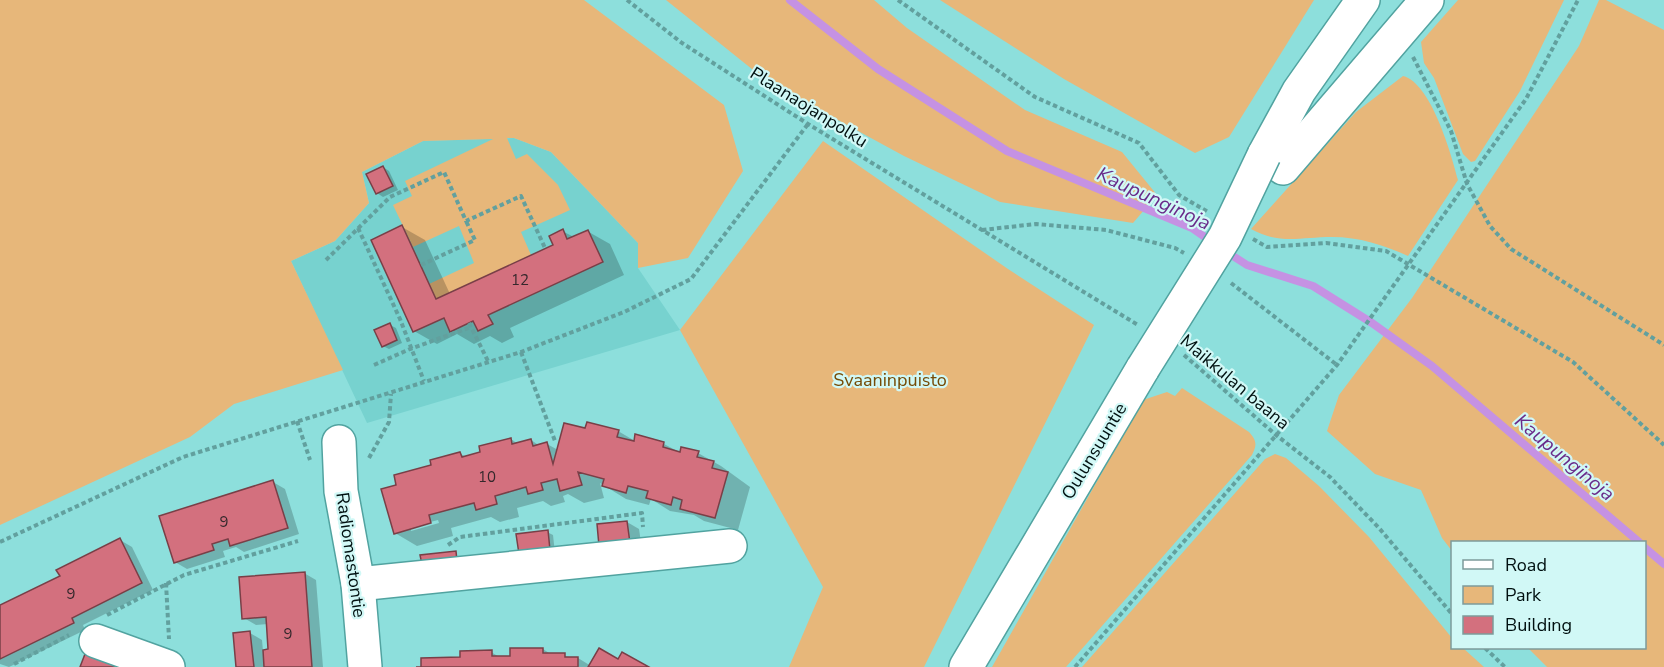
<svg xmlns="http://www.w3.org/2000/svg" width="1664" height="667" font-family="'Nunito Sans',sans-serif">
	<rect width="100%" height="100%" fill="#8ddfdc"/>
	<polygon fill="#77d2cf" points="514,138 551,152 639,244 638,268 680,330 367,423 291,261 335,241 369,203 362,172 423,141"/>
	<g fill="#e7b77a">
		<polygon points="0,0 584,0 724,105 743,171 688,258 638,268 638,243 551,152 514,138 507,138 516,159 527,154 558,185 570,210 521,232 531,255 436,299 429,284 474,263 459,226 413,247 393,205 412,196 405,181 493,139 423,141 362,172 369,203 335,241 291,261 343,370 234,404 190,437 0,525"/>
		<polygon points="666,0 874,0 907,28 1025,110 1122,152 1157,195 1133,223 1000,202 904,156 768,82"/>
		<polygon points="940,0 1314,0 1229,137 1195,153 1064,79"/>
		<polygon points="1458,0 1564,0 1520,91 1475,161 1471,162 1463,154 1434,78 1424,63 1421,42"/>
		<polygon points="1599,0 1606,0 1664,30 1664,667 1547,667 1528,648 1644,648 1644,542 1452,542 1452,551 1442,538 1421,490 1375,474 1327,431 1339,395 1412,298 1579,46"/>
		<path d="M1403,76C1431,83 1451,153 1458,180L1408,256C1384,245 1359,237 1332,237C1300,237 1280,245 1251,229L1356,112Z"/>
		<polygon points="823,141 1008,269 1094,325 924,667 789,667 823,587 680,330"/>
		<path d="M1182,388L1249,432C1257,441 1257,445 1252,455L1066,667H992L1143,400L1167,392L1175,396Z"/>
		<polygon points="1275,454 1286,458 1319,486 1369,537 1452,638 1452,648 1463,648 1484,667 1082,667 1265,459"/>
	</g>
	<g fill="#0003" fill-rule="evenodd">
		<polygon points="383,167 389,171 398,190 383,197 377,193"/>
		<polygon points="402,227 425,240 450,294 555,245 562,231 574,237 587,231 610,244 624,275 510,328 514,337 502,343 490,336 474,344 457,334 437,344 414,331"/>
		<polygon points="390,325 396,328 402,343 389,349 383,346"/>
		<path d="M586,430L618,431L635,441L636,436L664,444L681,453H698L721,466L750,487L738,530L704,521L694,515L670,511L651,499L649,505L626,499L600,483L604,498L584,503L568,494L563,496L565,502L551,506L543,501L517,508L519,517L500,522L491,517L451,528L453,536L417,546L395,533L398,486L433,466L460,454L467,457L482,453L511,439L518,444L531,440L540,446L547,444L558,450ZM438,520L439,523L411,531V527Z"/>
		<polygon points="273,482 285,489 299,534 244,552 236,547 223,551 225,557 187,569 175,562"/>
		<polygon points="627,522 639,529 642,549 613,553"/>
		<polygon points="547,532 553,535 555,553 518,535"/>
		<polygon points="120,540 132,547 153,590 83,625 85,630 9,667 0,664 0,607 62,577"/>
		<polygon points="304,573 316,580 323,667 238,667 250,633 262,640 263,651 270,651 268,624 256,625 244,618"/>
		<polygon points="543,649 552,655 578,658 591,666 619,661 646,667 423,667 491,652 501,658 512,657"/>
	</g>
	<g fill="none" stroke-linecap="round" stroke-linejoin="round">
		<g stroke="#c592e3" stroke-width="8">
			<polyline points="790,0 878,69 1007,151 1192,228 1212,242"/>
			<polyline points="1225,251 1247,265 1313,286 1372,323 1432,366 1639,542"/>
			<polyline points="1644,547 1664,564"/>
		</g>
	</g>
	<g fill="#d3707e" stroke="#793f47" stroke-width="1.5">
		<polygon points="383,166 393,186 376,194 366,174"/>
		<polygon points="402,225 436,299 553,245 549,236 563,229 567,239 588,230 603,262 488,315 493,324 478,331 473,321 450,332 444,318 413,332 371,240"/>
		<polygon points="390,323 397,340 382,347 374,330"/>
		<polygon points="587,422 619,430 617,437 634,441 635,434 664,442 663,447 680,452 681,447 699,451 697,457 714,461 712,468 728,472 715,518 680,509 682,500 673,497 671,505 646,498 648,491 628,486 626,493 602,486 604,479 578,472 582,485 560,491 557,479 541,483 543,490 528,494 526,487 495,496 497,504 476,510 474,503 429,515 431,523 394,534 381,489 396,485 394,475 431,465 430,460 460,452 462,457 480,452 479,446 511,438 512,444 531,439 533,446 547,442 553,464 564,423 585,428"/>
		<polygon points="273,480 288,528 230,546 228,539 212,544 214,550 174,563 159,516"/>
		<polygon points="627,521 630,543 599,546 597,524"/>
		<polygon points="548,530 550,550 519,554 516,534"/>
		<polygon points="120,538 142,583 72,618 74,623 0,659 0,605 60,576 56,570"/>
		<polygon points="456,551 457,561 422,565 420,555"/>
		<polygon points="305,572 312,667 264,667 263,650 268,649 266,617 242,619 239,577"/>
		<polygon points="250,631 254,667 236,667 233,633"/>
		<polygon points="510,648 543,648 543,653 565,653 565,657 578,657 578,667 416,667 421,667 421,658 460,657 460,651 492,650 492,656 510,656"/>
		<polygon points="599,648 618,659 622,652 649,667 588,667"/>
		<polygon points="85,654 121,667 80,667"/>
	</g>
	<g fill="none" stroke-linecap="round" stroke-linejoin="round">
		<g stroke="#51a3a0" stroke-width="36">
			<g id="minor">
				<polyline points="339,442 341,491 358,584 365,667"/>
				<polyline points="358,584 730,546"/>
				<polyline points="96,641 168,667"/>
			</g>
		</g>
		<g stroke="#51a3a0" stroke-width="36">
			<g id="major">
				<polyline points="1264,155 1299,91 1363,0"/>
				<polyline points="1283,168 1427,0"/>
				<polyline points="966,667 1143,368"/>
			</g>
		</g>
		<g stroke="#62a09e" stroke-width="4" stroke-dasharray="4.5 3" stroke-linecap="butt">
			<polyline points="627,0 682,43 808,124 1138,325"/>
			<polyline points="898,0 1035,97 1139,143 1179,195 1208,212"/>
			<polyline points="1413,57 1451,131 1467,184 1490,226 1511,249 1664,345"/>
			<polyline points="358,228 400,319 424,381"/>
			<polyline points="982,230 1036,224 1106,230 1175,248 1184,253"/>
			<polyline points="1253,239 1267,247 1326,243 1386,251 1573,362 1664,445"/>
			<polyline points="326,260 390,197 444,172 466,221 521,196 545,248"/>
			<polyline points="421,265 475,240 466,221"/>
			<polyline points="1231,283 1337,365"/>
			<polyline points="469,323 488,361"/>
			<polyline points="521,352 555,441"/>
			<polyline points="1184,355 1276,435 1330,477 1379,528 1452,614"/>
			<polyline points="374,365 410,349 471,327"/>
			<polyline points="297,421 310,460"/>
			<polyline points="369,458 389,422 391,394"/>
			<polyline points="0,542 183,457 521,352 624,312 691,279 808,124"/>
			<polyline points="448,545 460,537 642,513 643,527"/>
			<polyline points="166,583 169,639"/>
			<polyline points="107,615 184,575 298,541"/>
			<polyline points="1485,648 1505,667"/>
			<polyline points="14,664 69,635"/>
			<polyline points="1075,667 1337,365 1526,99 1578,0"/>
		</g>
		<use href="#minor" stroke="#fff" stroke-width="33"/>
		<use href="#major" stroke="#fff" stroke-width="33"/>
		<g stroke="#51a3a0" stroke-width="36" stroke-linecap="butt">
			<polyline id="major-bridge" points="1143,368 1225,237 1264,155"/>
		</g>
		<use href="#major-bridge" stroke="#fff" stroke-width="33"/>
	</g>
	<g text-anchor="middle" stroke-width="4.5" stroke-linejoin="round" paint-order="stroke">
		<g font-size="15" fill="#35282c">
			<text x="520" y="285">12</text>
			<text x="487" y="482">10</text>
			<text x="224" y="527">9</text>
			<text x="71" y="599">9</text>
			<text x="288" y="639">9</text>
		</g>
		<g font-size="18" fill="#001010" stroke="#d1f8f6">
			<text transform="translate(809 107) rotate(32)" y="6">Plaanaojanpolku</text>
			<text transform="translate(1235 382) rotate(40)" y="6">Maikkulan baana</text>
			<text transform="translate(1094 451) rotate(-59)" y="6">Oulunsuuntie</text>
			<text transform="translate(351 555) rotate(82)" y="6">Radiomastontie</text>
		</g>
		<g font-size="18" fill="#754b06" stroke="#d1f8f6">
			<text x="890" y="386">Svaaninpuisto</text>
		</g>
		<g font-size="20" font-style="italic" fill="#692b89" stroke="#d1f8f6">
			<text transform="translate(1154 198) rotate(25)" y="7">Kaupunginoja</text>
			<text transform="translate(1565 457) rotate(40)" y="7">Kaupunginoja</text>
		</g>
	</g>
	<rect x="1451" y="541" width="195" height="108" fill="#d1f8f6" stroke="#7d9b9a" stroke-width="1.5"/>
	<rect x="1463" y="560" width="30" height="9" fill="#ffffff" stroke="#7d9b9a" stroke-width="1.5"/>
	<text x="1505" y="571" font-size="18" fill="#001010">Road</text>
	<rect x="1463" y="586" width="30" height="18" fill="#e7b77a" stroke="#7d9b9a" stroke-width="1.5"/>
	<text x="1505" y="601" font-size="18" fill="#001010">Park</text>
	<rect x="1463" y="616" width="30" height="18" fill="#d3707e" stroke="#7d9b9a" stroke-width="1.5"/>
	<text x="1505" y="631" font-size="18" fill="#001010">Building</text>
</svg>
